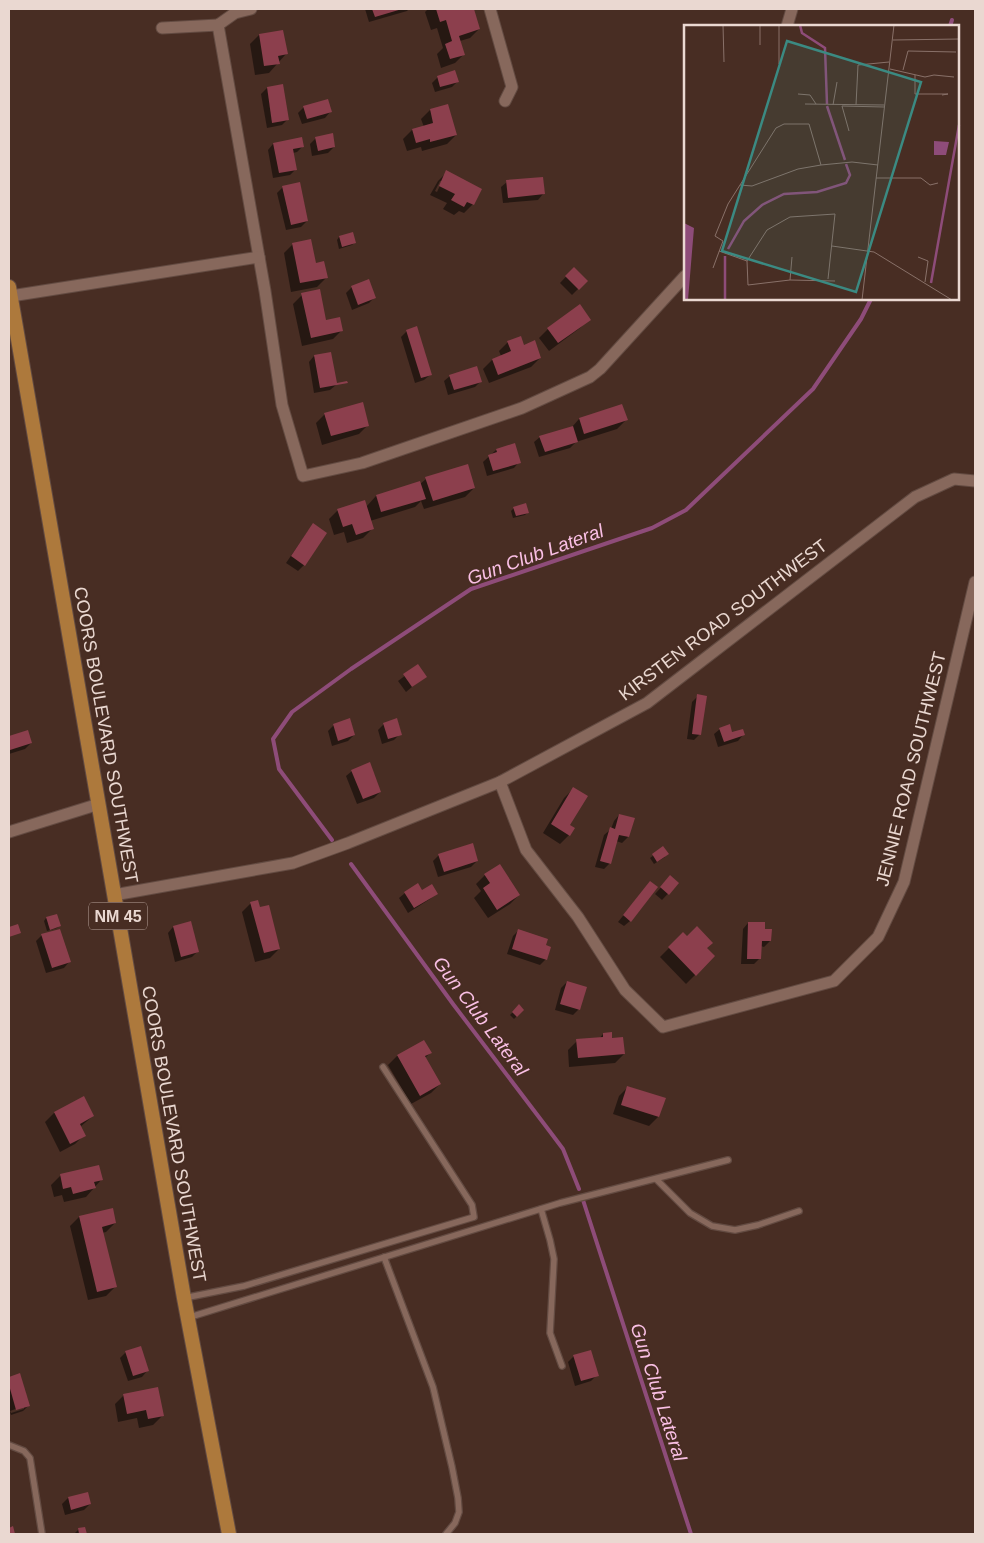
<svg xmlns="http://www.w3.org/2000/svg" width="984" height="1543" font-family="Helvetica,sans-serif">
	<rect width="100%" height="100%" fill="#482d23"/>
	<g fill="#0007" fill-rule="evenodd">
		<polygon points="365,9 409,9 407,11 369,22"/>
		<polygon points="428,9 473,9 479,29 470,38 460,41 464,54 455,63 441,68 437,54 443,48 437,28 431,30 425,12"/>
		<polygon points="282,31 286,54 269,73 255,75 250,44 259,35"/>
		<polygon points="438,77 458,81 452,87 435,92 432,83"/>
		<polygon points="282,86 288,119 282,125 267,128 261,94 267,88"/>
		<polygon points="304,107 330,112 325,118 302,124 298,113"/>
		<polygon points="430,110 456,135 447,144 422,151 421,147 407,151 403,139 412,130 424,127 421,119"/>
		<polygon points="316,138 334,147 328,153 312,156 310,144"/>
		<polygon points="273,144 303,146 297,152 293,153 296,169 290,175 273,178 268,150"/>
		<path d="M447,172L473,204L464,213L459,211L454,215L443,209L447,203L430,195L438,181ZM440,181H442L437,192L435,191Z"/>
		<polygon points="507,182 543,194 538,200 503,203 501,187"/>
		<polygon points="283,187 307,221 301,227 286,230 277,193"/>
		<polygon points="352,233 355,242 352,245 339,249 337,240 339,237"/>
		<polygon points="293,244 315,264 326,278 317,287 291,292 284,253"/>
		<polygon points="574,268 586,281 572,295 560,283"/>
		<polygon points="352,287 374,298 369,303 352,310 346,293"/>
		<polygon points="302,295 325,322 342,330 333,339 302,346 293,304"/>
		<polygon points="589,319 580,328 549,351 539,338 548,329"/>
		<polygon points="407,331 430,375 424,380 415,383 401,337"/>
		<polygon points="508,342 523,346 540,358 531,367 489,383 483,369 492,360 501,356 499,351"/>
		<polygon points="314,356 336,385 330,390 314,393 309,362"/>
		<polygon points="450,376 481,381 475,387 448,395 444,381"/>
		<polygon points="621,406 626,420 617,429 576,442 570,448 539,457 534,442 540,437 572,427 579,419"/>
		<polygon points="325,414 368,425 359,434 322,445 316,423"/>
		<polygon points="514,445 519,462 514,468 487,476 483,462 496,450"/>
		<polygon points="426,479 474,488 465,497 424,509 421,501 415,507 370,521 372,529 363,538 347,543 344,532 334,535 329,519 338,510 366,507 376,496 420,484"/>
		<polygon points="514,508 528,512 525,515 513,518 511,511"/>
		<polygon points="314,525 325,533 304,565 298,571 286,563 308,531"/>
		<polygon points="418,666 425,676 406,692 398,681"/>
		<polygon points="698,696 700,734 694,740 687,739 692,702"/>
		<polygon points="384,724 400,734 394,740 382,744 378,730"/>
		<polygon points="334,725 354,735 348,741 332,746 328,731"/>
		<polygon points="720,729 731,734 743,735 738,741 718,747 714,734"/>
		<polygon points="27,732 31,743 25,749 9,754 9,737"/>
		<polygon points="352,771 380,792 374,798 357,804 346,776"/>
		<polygon points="573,789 568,826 569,835 560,844 543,833 564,798"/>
		<polygon points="619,815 628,837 622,843 616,841 610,863 604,869 595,867 604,835 611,829 614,821"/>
		<polygon points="663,848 665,857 654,864 650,858"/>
		<polygon points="439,855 477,861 471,867 438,877 433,861"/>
		<polygon points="485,875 519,895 510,904 488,918 474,898 481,891 476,884"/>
		<polygon points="665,883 678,883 662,900 655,894"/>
		<polygon points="645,889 630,921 624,926 618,922"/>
		<polygon points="422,892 436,894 430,899 408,913 399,898 405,893"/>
		<polygon points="251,903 279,949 270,958 255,962 242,912"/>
		<polygon points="46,918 60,925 57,928 47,931 44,921"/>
		<polygon points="748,923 770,941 764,947 761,946 760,958 754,964 741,964 743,929"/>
		<polygon points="173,927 198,951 192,957 175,962 168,933"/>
		<polygon points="519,930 544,946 546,959 540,965 507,954 513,936"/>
		<polygon points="683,934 706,948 714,956 686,984 660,957"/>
		<polygon points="42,935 69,962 64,968 46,973 36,941"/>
		<polygon points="567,982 579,1009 573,1015 555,1010 561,988"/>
		<polygon points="519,1006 523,1010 514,1019 510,1015"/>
		<polygon points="603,1034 611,1039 624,1054 615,1063 569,1067 568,1050 577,1041 599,1039"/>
		<polygon points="424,1041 430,1053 425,1058 440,1084 431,1093 411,1104 388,1065 397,1056"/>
		<polygon points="628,1087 664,1099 658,1117 649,1126 613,1114 619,1096"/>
		<polygon points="54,1113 93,1116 80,1127 84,1135 75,1144 60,1152 45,1122"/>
		<polygon points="60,1176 101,1180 86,1197 64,1202 62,1195 54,1197 51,1185"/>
		<polygon points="112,1209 115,1223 106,1232 102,1233 115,1287 106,1296 88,1300 70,1226 79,1217"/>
		<polygon points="126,1352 147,1371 142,1377 128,1381 120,1358"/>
		<polygon points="574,1356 597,1375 591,1381 575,1386 568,1362"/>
		<path d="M20,1375L29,1405L23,1411L11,1415L9,1409V1378ZM24,1406V1409L11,1413L10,1411Z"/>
		<polygon points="124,1395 162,1416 153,1425 139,1428 137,1418 118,1422 115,1404"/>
		<polygon points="68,1498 90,1504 84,1510 65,1515 62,1504"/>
		<polygon points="84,1528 85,1534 74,1534 79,1529"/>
	</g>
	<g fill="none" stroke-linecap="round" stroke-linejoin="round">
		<g stroke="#8e4c79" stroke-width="4">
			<polyline points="950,26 952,20"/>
			<polyline points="332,840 279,769 273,739 292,712 351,669 471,589 652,528 686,510 813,389 861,319 871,299"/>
			<polyline points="351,864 453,1004 551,1133 563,1149 579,1189"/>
			<polyline points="583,1200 691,1534"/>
		</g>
	</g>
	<g fill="#8c3f4d">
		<polygon points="372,9 402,9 375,17"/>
		<polygon points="436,9 474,9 480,29 459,36 465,55 450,59 445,44 452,41 446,20 440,22"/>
		<polygon points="283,30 288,54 278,56 280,64 264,66 259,34"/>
		<polygon points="455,70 459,82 440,87 437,76"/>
		<polygon points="283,84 289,120 272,123 267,87"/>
		<polygon points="328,99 332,112 307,119 303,106"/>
		<polygon points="448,104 457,135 430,142 430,139 416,143 412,129 433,123 430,109"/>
		<polygon points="333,133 335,147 318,151 315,137"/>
		<polygon points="302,137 304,147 293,149 297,170 279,173 273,143"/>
		<polygon points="446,170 482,189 474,205 467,202 464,207 451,200 455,194 439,186"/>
		<polygon points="543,177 545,194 508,198 506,180"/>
		<polygon points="300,182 308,221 291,225 282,186"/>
		<polygon points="353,232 356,243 342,247 339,236"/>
		<polygon points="311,239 316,263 324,261 328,278 300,283 292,243"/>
		<polygon points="574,267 588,281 579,290 565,276"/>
		<polygon points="369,279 376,298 358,305 351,286"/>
		<polygon points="320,289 326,320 340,317 343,331 311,338 301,293"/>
		<polygon points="580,304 591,320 558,343 547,328"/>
		<polygon points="417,326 432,375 421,378 406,330"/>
		<polygon points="521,336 524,345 535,340 541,358 498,375 492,359 511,351 507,341"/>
		<polygon points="331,352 337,383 347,381 348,383 320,388 314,355"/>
		<polygon points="477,366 482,382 454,390 449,375"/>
		<polygon points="363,402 369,426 331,436 324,413"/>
		<polygon points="622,404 628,420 584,434 579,418"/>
		<polygon points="573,426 578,442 545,452 539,436"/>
		<polygon points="515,443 521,463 493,471 488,455 497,452 496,449"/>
		<polygon points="468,464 475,488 433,501 425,477"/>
		<polygon points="420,481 426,499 381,512 376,495"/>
		<polygon points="365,500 374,529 356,535 352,524 343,527 337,509"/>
		<polygon points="526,503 529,513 516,516 513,507"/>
		<polygon points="313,523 327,533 305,566 291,556"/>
		<polygon points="418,664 427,677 412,687 403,674"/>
		<polygon points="697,694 707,696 701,735 692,734"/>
		<polygon points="350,718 355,735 338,741 333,724"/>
		<polygon points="397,718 402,735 388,739 383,723"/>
		<polygon points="730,724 732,732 743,729 745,735 724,742 719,728"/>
		<polygon points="28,730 32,743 10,750 9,736"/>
		<polygon points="370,762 381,792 363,799 351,770"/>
		<polygon points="573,787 588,796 570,825 575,828 570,836 551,824"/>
		<polygon points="619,814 635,818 629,837 619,835 611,864 600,861 610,827 615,829"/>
		<polygon points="473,843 478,861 444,872 438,854"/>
		<polygon points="663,846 669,854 657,862 652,854"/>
		<polygon points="500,864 520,895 497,910 483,888 490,883 484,874"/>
		<polygon points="670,875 679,883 669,895 660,887"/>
		<polygon points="650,881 658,887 631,922 623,915"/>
		<polygon points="418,883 422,890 432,884 438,894 414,908 404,892"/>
		<polygon points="258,900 260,907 269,905 280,949 264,953 250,902"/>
		<polygon points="57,914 61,926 50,930 46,917"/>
		<polygon points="191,921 199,952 181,957 173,926"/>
		<polygon points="748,922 765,922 765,929 772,929 771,941 762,941 761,959 747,959"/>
		<polygon points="18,924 21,933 9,937 9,927"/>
		<polygon points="697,926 713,943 707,948 715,956 696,976 668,947 683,932 687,936"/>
		<polygon points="60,929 71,962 52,968 41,934"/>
		<polygon points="518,929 548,939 546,945 551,947 547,960 512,949"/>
		<polygon points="567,981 587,987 580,1010 560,1004"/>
		<polygon points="519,1004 524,1010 517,1017 512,1012"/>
		<polygon points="612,1032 612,1038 623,1037 625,1054 578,1058 576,1039 603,1037 603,1033"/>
		<polygon points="424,1040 432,1053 425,1056 441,1084 420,1096 397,1055"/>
		<polygon points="627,1086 666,1098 659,1117 621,1105"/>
		<polygon points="84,1096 94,1116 80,1124 86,1136 70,1144 54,1112"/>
		<polygon points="99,1165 103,1180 94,1182 96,1188 73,1194 71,1187 63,1189 60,1174"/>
		<polygon points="113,1208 116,1223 102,1227 117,1287 97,1292 79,1216"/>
		<polygon points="141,1346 149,1371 133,1376 125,1351"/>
		<polygon points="591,1350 599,1376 581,1381 573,1355"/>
		<polygon points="20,1373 30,1406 16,1410 9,1385 9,1377"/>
		<polygon points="158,1387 164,1416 148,1419 146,1410 127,1414 123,1394"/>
		<polygon points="88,1492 91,1504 71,1510 68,1497"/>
		<polygon points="13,1526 15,1534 9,1534 9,1528"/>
		<polygon points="85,1527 87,1534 79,1534 78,1528"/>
	</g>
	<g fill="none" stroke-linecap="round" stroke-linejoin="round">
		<g stroke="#634b42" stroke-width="8">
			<g id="service">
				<polyline points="656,1179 690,1213 712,1226 735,1230 758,1225 799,1211"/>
				<polyline points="541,1209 550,1240 554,1259 550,1333 562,1366"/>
				<polyline points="384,1257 433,1387 452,1467 458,1498 459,1512 455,1523 446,1534"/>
				<polyline points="184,1298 244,1286 474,1217 472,1205 383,1067"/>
				<polyline points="187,1318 560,1203 728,1160"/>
				<polyline points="9,1445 24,1451 30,1458 42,1534"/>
			</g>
		</g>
		<g stroke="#634b42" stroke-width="13">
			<g id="minor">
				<polyline points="490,9 512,87 505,101"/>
				<polyline points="218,25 265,291 282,405 303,476 362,463 522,408 590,377 600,369 685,276"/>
				<polyline points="218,25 235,13 251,9"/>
				<polyline points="787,26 792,9"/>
				<polyline points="162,28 218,25"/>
				<polyline points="11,296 259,257"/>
				<polyline points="500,782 526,850 578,917 625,990 663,1027 834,981 878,937 904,882 975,582"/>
				<polyline points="9,832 99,804"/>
				<polyline points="114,895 293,863 348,843 500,782 647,703 915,497 954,479 975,481"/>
			</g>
		</g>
		<g stroke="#634b42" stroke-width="16">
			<polyline id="primary" points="9,287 184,1298 229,1534"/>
		</g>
		<use href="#service" stroke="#87685c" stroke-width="5.5"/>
		<use href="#minor" stroke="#87685c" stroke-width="11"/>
		<use href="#primary" stroke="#ad793c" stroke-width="14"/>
	</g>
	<g text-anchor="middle" stroke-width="4" stroke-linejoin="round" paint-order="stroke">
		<rect fill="#482d23" stroke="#b9a59d" stroke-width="1" x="89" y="902.5" width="58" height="27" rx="4"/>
		<g font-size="16" font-weight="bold" fill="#ead8d1">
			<text x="118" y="922">NM 45</text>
		</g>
		<g font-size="18" fill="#ead8d1" stroke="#482d23">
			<text transform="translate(723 620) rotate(-37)" y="6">KIRSTEN ROAD SOUTHWEST</text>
			<text transform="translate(106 735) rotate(80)" y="6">COORS BOULEVARD SOUTHWEST</text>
			<text transform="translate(911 769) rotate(-76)" y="6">JENNIE ROAD SOUTHWEST</text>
			<text transform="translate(174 1134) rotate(80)" y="6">COORS BOULEVARD SOUTHWEST</text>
		</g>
		<g font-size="19" font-style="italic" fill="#f9bfe4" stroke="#482d23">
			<text transform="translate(535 554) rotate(-20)" y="7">Gun Club Lateral</text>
			<text transform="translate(481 1016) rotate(53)" y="7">Gun Club Lateral</text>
			<text transform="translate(659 1392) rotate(72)" y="7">Gun Club Lateral</text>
		</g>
	</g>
	<g transform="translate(684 25)">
		<rect width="275" height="275" fill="#482d23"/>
		<path d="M250,116L265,117L262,130H250ZM0,198L10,203L4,275H0Z" fill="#8e4c79"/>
		<path fill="none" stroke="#8e4c79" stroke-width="2.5" d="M116,0L118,8L141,23L143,79M143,81L161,135M44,224L60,196L78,180L100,169L133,167L162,158L166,150L162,139M41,231V275M247,258L275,100"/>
		<path fill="none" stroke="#897169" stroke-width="1" d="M39,0L40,37M76,0V20M95,0V39M209,15L275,14M206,44L241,52L250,50L270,52M219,45L224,26L272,27M231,50V69H264L258,70M114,69L126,70L132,79M121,79L200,80M149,80L153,57M172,80L174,40L205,37M165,106L158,81L200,82M192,153H237L246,160L254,158M56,160L68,161L114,144L137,140L168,137L194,140M148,221L190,227L268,275M35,226L63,236M234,232L244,236L241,257M63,236L83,205L106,192L151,189L144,254M63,236L64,260L106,255L151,256M29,243L39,216L31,211L44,179L92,103L100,99H125L137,140M106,255L108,232M178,275L210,0"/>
		<path fill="#3b8a82" fill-opacity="0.15" stroke="#3b8a82" stroke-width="2.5" d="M103,16L237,57L172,267L38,226Z"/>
		<rect width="275" height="275" fill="none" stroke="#ead8d1" stroke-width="2.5"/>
	</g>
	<rect width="984" height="1543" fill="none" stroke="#ead8d1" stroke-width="20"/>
</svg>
